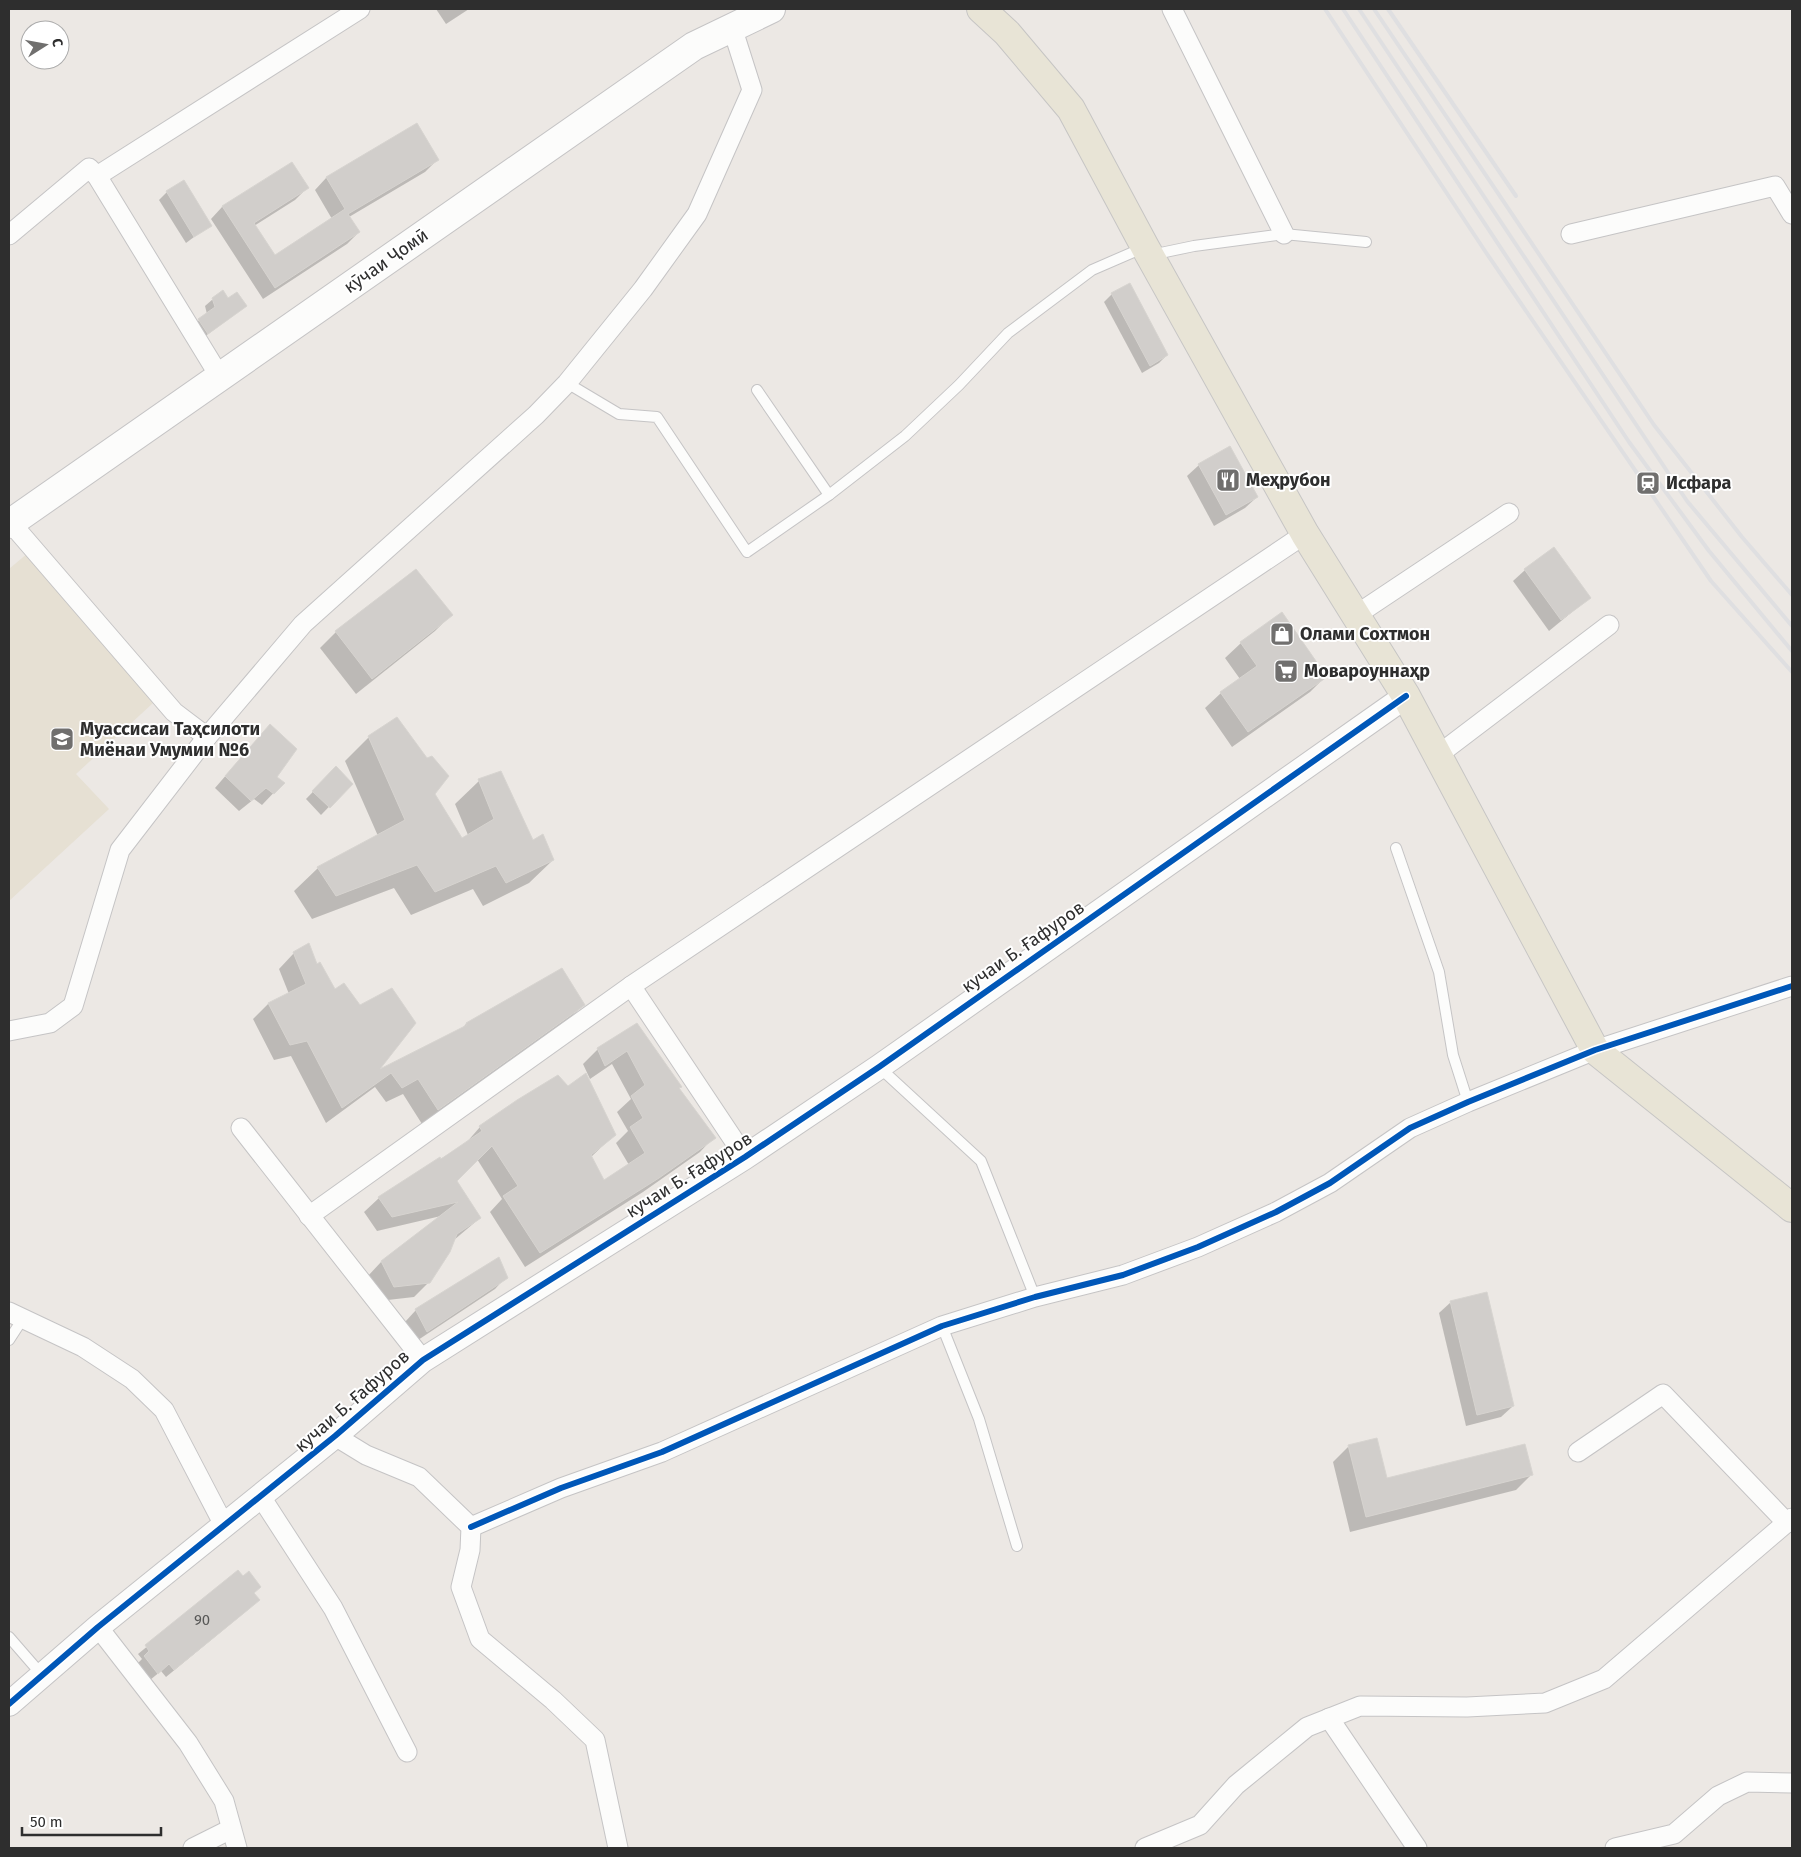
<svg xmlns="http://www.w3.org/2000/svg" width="1801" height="1857" font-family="'Fira Sans',sans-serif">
	<rect width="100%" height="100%" fill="#ece8e4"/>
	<polygon fill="#e6e0d3" points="28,553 153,703 76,774 109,809 9,901 9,569"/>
	<g fill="#0003">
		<polygon points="436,9 469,9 446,24"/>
		<polygon points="417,125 437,160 425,172 349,217 359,232 347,244 263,299 211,219 222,207 292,164 307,188 295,200 254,226 274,257 332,219 315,190 326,178"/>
		<polygon points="167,192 210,225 186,243 159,200"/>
		<polygon points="1129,285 1167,355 1159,363 1142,373 1104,302 1112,294"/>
		<polygon points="213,299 228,299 246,306 200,340 191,327 207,314 205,306"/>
		<polygon points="1199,465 1257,497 1245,508 1214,526 1187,476"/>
		<polygon points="415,570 451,615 435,631 356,694 320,648 336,632"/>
		<polygon points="1525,570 1589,598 1549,631 1513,581"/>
		<polygon points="1241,643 1325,677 1310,692 1232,747 1205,708 1221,693 1240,679 1225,658"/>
		<polygon points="259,737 276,777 283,783 262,805 254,799 239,811 215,788"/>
		<polygon points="369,737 433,794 461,839 468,835 455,804 479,781 532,842 553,860 529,883 483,906 473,889 411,915 394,888 312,919 294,891 318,868 378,836 345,761"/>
		<polygon points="336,768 351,784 321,815 306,799"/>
		<polygon points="294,953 316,966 375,1073 461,1030 466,1024 561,970 583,1005 568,1020 422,1124 403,1094 386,1102 375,1087 326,1123 291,1056 274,1060 253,1019 268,1004 289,994 279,969"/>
		<polygon points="637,1025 678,1089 714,1137 700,1152 643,1192 525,1267 490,1212 502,1199 477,1159 455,1181 480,1218 454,1240 429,1282 414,1297 379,1301 367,1277 381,1262 441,1216 377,1231 364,1212 379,1198 466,1143 480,1127 614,1135 591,1157 604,1182 629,1165 616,1143 628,1131 617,1112 631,1099 612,1064 590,1079 583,1064 598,1049"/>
		<polygon points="506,1277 495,1289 415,1342 405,1322 416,1310"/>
		<polygon points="1451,1302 1513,1406 1501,1417 1466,1426 1439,1313"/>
		<polygon points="1349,1446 1386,1479 1531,1475 1516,1490 1350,1532 1333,1462"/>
		<polygon points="238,1572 253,1594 250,1608 166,1677 161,1671 150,1680 137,1664 142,1659 138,1654"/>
	</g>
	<g fill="#d1cecb" stroke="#d7d4d0">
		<polygon points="417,123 439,160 348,214 360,232 275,288 222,206 292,162 309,188 254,223 275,255 345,209 326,177"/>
		<polygon points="184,180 212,226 194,237 166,191"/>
		<polygon points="1130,283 1168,355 1150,366 1111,293"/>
		<polygon points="223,290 228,298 237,292 247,306 208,334 198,319 215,307 212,298"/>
		<polygon points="1230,446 1258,497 1226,515 1198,464"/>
		<polygon points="1554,547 1591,598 1561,620 1524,569"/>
		<polygon points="416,569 453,615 372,679 335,631"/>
		<polygon points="1282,612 1327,677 1248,732 1220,692 1257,666 1240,642"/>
		<polygon points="397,717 427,758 432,756 449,776 435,794 462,838 494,819 478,779 501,771 533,840 543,834 554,860 506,883 496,866 435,892 417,865 336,896 317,867 405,820 368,736"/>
		<polygon points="270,724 297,749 277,777 285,783 274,794 266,788 251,801 225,776"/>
		<polygon points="336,766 353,784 330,808 312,791"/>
		<polygon points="309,943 317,964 320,962 335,989 344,983 360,1005 392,988 416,1023 380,1069 467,1025 466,1023 562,968 585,1005 438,1110 418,1079 402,1088 391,1073 342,1108 307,1041 290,1045 268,1003 306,984 293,952"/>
		<polygon points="637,1023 682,1087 679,1088 716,1138 659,1178 540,1253 503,1196 518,1186 492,1146 457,1181 481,1218 457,1234 450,1252 430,1283 394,1287 381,1261 458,1202 392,1217 378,1197 440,1157 441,1159 482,1131 479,1126 517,1100 558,1075 568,1086 586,1073 616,1135 591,1155 604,1180 645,1153 630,1127 643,1118 631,1096 645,1085 627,1051 605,1066 597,1048"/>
		<polygon points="499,1257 508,1278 427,1332 415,1309"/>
		<polygon points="1487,1292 1514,1406 1477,1415 1450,1301"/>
		<polygon points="1377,1438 1387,1478 1525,1444 1533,1475 1366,1517 1348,1445"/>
		<polygon points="238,1570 243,1576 249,1571 261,1587 254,1593 260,1600 174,1670 169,1664 158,1674 144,1656 149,1651 145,1645"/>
	</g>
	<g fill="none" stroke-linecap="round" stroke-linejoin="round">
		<g stroke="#c5c4c5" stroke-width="12">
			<g id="service">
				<polyline points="1151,255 1194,246 1284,234 1366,242"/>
				<polyline points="567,383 619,414 657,417 747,552 829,495 905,436 959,385 1008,333 1092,270 1145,247"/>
				<polyline points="757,390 829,495"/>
				<polyline points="1396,848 1439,972 1453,1055 1468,1102"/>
				<polyline points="879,1067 981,1161 1035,1297"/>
				<polyline points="942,1326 979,1419 1017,1546"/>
				<polyline points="9,1340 22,1320"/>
				<polyline points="9,1637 42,1675"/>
			</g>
		</g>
		<g stroke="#c5c4c5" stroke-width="21">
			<g id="minor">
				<polyline points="1172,9 1284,234"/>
				<polyline points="97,176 360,9"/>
				<polyline points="1571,234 1775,186 1792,214"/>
				<polyline points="9,235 89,168 97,176 220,377"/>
				<polyline points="11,523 174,712 207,737"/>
				<polyline points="1356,615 1509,513"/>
				<polyline points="1438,755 1609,625"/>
				<polyline points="631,986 745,1157"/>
				<polyline points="9,1031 50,1023 73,1006 120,850 207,737 303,624 536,415 567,383 643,289 697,214 752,90 732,27"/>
				<polyline points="241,1128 423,1360"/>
				<polyline points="309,1216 631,986 1305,534"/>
				<polyline points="9,1312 83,1347 132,1379 164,1410 225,1527"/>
				<polyline points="335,1436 366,1455 419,1477 471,1527 470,1550 461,1587 480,1639 553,1700 595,1740 618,1848"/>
				<polyline points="1578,1452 1663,1394 1787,1523"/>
				<polyline points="261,1497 333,1608 407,1752"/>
				<polyline points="471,1527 561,1488 662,1452 942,1326 1035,1297 1123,1275 1198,1247 1276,1212 1330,1183 1410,1128 1468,1102 1595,1050 1792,986"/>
				<polyline points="98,1627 188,1743 224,1801 237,1848"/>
				<polyline points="1329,1718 1417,1848"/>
				<polyline points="193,1848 231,1829"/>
				<polyline points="1145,1848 1200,1825 1236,1785 1307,1727 1360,1706 1467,1707 1545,1703 1604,1679 1792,1518"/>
				<polyline points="1615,1848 1674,1834 1718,1796 1747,1782 1792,1783"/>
			</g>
		</g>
		<g stroke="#c5c4c5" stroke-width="26">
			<polyline id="tertiary" points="9,1704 98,1627 335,1436 423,1360 745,1157 879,1067 1406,696"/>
		</g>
		<g stroke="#c5c4c5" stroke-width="30">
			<polyline id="secondary" points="9,524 694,46 771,9"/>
		</g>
		<g stroke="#c6c5c4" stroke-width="30">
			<polyline id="primary" points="981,9 1007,33 1071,109 1145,247 1305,534 1406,696 1595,1050 1792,1208"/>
		</g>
		<use href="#service" stroke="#fcfcfb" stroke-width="10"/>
		<use href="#minor" stroke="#fcfcfb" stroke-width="19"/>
		<use href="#tertiary" stroke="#fcfcfb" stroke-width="24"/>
		<use href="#secondary" stroke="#fcfcfb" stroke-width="28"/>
		<use href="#primary" stroke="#e8e4d6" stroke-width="28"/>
		<g stroke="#dfdfe1" stroke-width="4">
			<polyline points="1325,9 1485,251 1711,581 1792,672"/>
			<polyline points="1343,9 1629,442 1709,551 1792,651"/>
			<polyline points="1359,9 1687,501 1792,626"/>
			<polyline points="1374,9 1654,425 1742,537 1792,595"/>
			<polyline points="1388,9 1516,196"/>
		</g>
		<g stroke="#fff" stroke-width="9">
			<g id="cycleway">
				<polyline points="471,1527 561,1488 662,1452 942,1326 1035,1297 1123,1275 1198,1247 1276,1212 1330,1183 1410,1128 1468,1102 1595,1050 1792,986"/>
				<polyline points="9,1704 98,1627 335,1436 423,1360 745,1157 879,1067 1406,696"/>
			</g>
		</g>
		<use href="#cycleway" stroke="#0057b8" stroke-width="6"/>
	</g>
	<defs>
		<g id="restaurant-square" transform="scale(1.25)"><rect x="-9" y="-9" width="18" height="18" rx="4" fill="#706f6e" stroke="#fff"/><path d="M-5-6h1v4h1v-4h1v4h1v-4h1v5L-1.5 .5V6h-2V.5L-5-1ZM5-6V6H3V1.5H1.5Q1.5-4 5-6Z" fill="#fff"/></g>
		<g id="station-square" transform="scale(1.25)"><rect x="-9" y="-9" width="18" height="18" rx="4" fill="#706f6e" stroke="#fff"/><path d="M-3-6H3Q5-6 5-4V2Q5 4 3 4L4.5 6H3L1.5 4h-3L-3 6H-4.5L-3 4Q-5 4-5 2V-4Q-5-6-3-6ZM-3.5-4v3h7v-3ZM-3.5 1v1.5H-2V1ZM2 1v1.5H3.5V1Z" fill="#fff"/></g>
		<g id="shop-square" transform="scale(1.25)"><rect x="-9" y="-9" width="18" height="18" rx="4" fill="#706f6e" stroke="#fff"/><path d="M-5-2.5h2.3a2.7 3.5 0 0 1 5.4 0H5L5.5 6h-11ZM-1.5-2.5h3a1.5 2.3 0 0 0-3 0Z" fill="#fff"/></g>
		<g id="supermarket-square" transform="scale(1.25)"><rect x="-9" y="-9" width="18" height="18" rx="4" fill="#706f6e" stroke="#fff"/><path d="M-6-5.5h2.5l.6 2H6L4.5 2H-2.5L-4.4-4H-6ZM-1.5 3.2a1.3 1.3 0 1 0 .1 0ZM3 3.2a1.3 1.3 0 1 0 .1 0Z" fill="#fff"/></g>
		<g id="school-square" transform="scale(1.25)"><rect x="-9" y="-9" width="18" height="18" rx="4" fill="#706f6e" stroke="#fff"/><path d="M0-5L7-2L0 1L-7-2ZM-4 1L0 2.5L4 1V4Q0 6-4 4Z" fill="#fff"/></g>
	</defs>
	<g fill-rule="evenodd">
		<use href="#restaurant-square" x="1228" y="480"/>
		<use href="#station-square" x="1648" y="483"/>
		<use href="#shop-square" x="1282" y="634"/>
		<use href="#supermarket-square" x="1286" y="671"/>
		<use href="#school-square" x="62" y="739"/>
	</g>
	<g text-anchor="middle" stroke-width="4" stroke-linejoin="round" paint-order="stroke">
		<g font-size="15" fill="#585857">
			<text x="202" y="1625">90</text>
		</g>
		<g font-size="18" fill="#2e2e2e" stroke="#fff">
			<text transform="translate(386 261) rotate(-35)" y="6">кӯчаи Ҷомӣ</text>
			<text transform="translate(1023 947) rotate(-35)" y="6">кучаи Б. Ғафуров</text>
			<text transform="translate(689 1175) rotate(-32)" y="6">кучаи Б. Ғафуров</text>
			<text transform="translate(352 1401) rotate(-41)" y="6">кучаи Б. Ғафуров</text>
		</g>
		<g font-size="18" font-weight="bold" fill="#2e2e2e" stroke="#fff" text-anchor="start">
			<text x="1246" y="486">Меҳрубон</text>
			<text x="1666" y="489">Исфара</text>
			<text x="1300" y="640">Олами Сохтмон</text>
			<text x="1304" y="677">Мовароуннаҳр</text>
			<text x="80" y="735">Муассисаи Таҳсилоти<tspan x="80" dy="21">Миёнаи Умумии №6</tspan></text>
		</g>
	</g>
	<rect width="1801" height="1857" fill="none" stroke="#2e2e2e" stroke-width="20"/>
	<g transform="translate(45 45) rotate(79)"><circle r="24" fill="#ffffff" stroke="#ababab"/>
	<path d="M0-4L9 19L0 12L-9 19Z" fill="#706f6e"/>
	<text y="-8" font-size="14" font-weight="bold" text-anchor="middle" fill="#2e2e2e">С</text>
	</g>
	<path d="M22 1827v8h139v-8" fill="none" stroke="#2e2e2e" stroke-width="2.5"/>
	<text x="30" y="1827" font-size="15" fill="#2e2e2e" stroke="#ffffff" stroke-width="4" paint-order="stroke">50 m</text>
</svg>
